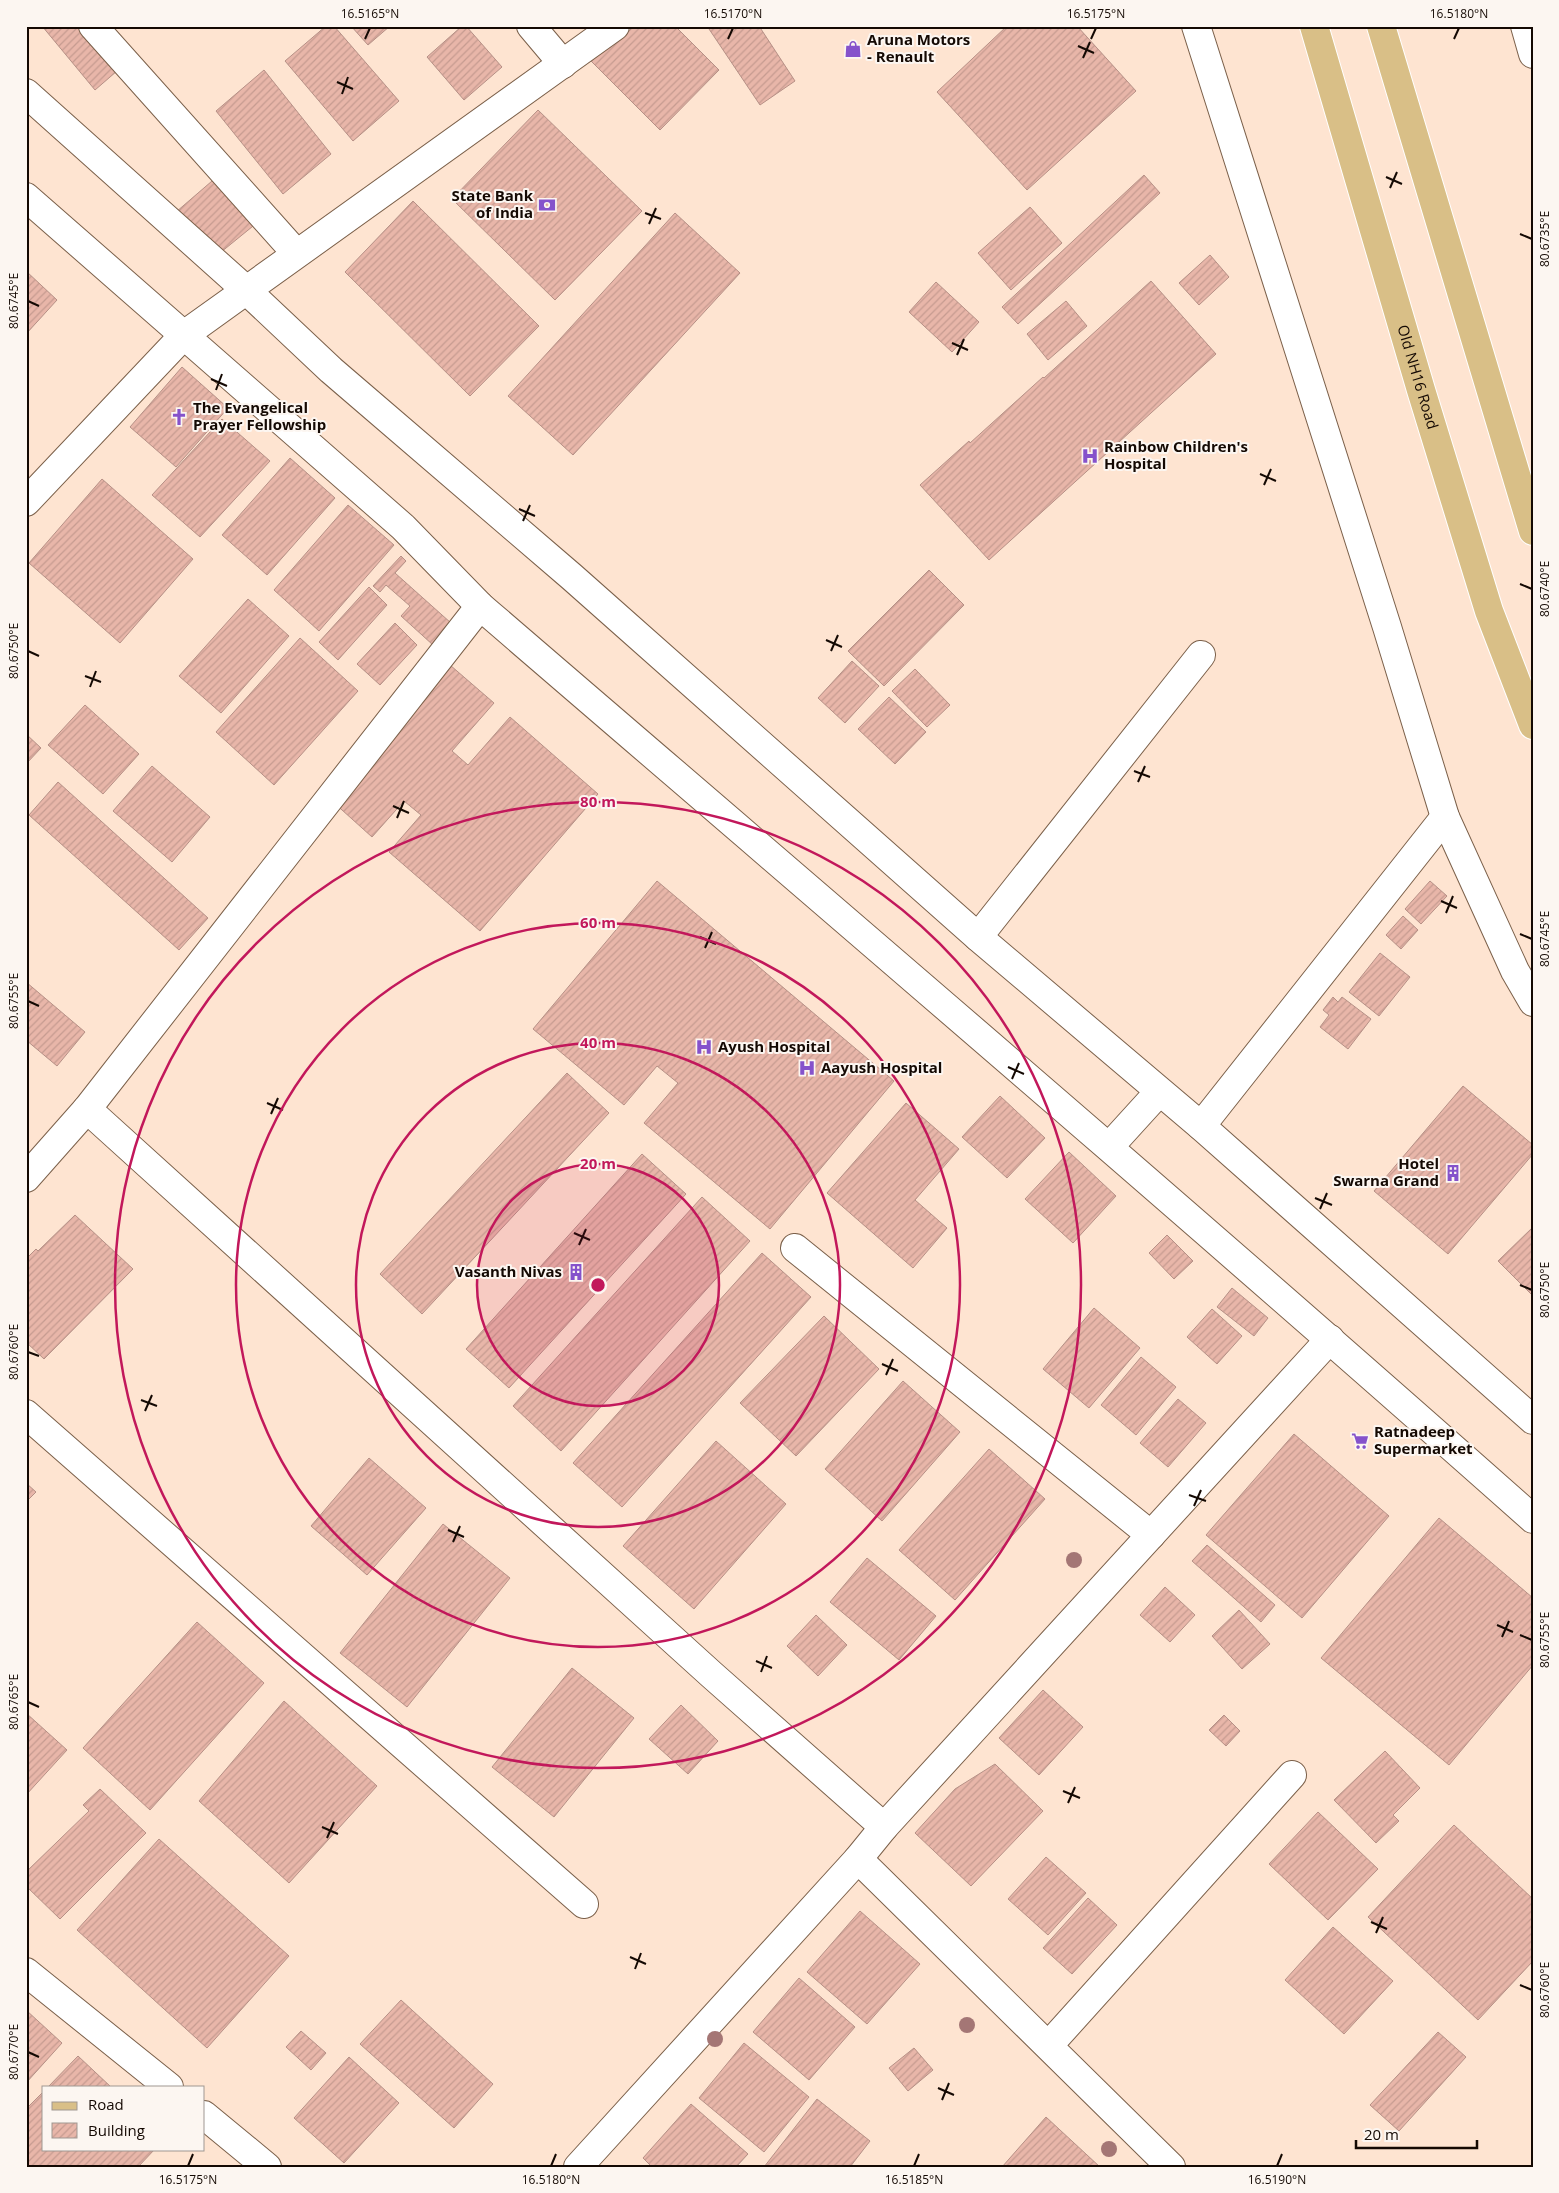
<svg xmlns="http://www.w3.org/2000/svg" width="1559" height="2193" font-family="'Open Sans',sans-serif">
	<defs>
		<pattern id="building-hatch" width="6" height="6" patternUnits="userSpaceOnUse" patternTransform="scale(1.25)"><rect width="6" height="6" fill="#e8b6a9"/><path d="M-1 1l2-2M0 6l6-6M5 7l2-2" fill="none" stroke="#c69b90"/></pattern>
	</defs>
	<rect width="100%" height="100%" fill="#fee4d1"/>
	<g fill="url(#building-hatch)" stroke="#b69086">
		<polygon points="42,26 81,26 117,71 95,90"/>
		<polygon points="326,26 334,26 399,101 353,141 285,61"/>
		<polygon points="351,26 390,26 368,45"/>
		<polygon points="462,26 466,26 502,67 464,100 427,57"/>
		<polygon points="634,26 675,26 719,70 660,130 586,56 610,31 620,40"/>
		<polygon points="707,26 759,26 795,81 760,105"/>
		<polygon points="1007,26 1077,26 1136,91 1027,190 937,92"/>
		<polygon points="264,70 331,154 283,194 216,111"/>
		<polygon points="538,110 642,211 555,300 452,199"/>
		<polygon points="219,175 258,222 215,257 176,212"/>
		<polygon points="1144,175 1160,193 1018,324 1002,307"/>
		<polygon points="413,201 539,326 470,396 345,272"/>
		<polygon points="1030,207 1062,243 1011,290 978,253"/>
		<polygon points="675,213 740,273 573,455 508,396"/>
		<polygon points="1210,255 1229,277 1199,305 1179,283"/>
		<polygon points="26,271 57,300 26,334"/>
		<polygon points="1151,281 1216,354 989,560 920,485 969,441 970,443 1043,377 1044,378"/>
		<polygon points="936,282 979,322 952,352 909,312"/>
		<polygon points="1066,301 1087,326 1048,360 1027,334"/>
		<polygon points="182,367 228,408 176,467 130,427"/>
		<polygon points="222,419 270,461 200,537 152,495"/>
		<polygon points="290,458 335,498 267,575 222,535"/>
		<polygon points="102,479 193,559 120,643 29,563"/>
		<polygon points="348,505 394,545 319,631 274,590"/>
		<polygon points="401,556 406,561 395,573 451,623 433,645 401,616 410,606 386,585 380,592 373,586"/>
		<polygon points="929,570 964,605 884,686 848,651"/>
		<polygon points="369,587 387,605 338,660 319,642"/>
		<polygon points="248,599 289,636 221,713 179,676"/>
		<polygon points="395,623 417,645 380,685 357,664"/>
		<polygon points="300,638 358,691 274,785 216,732"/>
		<polygon points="852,661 879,686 845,723 818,698"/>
		<polygon points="450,665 494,703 452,751 468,765 510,717 598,794 480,931 389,852 421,815 404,801 372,837 332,801"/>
		<polygon points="915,669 950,705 927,727 892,691"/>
		<polygon points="889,697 926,732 895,764 858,729"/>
		<polygon points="85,705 139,754 103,794 48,745"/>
		<polygon points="26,734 41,748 26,764"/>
		<polygon points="152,766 210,817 172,862 113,811"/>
		<polygon points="58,782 208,918 179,950 29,815"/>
		<polygon points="657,881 894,1081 770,1229 644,1123 678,1083 657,1066 624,1105 533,1029"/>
		<polygon points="1430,881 1447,896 1421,924 1405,909"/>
		<polygon points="1403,916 1418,930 1401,949 1386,935"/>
		<polygon points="1380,953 1410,977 1379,1016 1349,992"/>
		<polygon points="26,982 85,1032 57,1066 26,1040"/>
		<polygon points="1333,997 1338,1002 1342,997 1371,1019 1348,1049 1320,1027 1329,1015 1323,1010"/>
		<polygon points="567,1073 609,1113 422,1314 380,1274"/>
		<polygon points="1463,1086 1533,1145 1533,1154 1448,1254 1374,1191"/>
		<polygon points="1000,1096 1045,1138 1007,1178 962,1137"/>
		<polygon points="906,1103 959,1149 915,1200 947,1228 913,1268 827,1193"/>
		<polygon points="1069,1152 1116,1196 1073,1243 1025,1199"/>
		<polygon points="642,1154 686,1194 509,1388 466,1349"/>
		<polygon points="702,1197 750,1241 561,1451 513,1406"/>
		<polygon points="75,1215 133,1269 44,1359 26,1342 26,1259 36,1249 38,1251"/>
		<polygon points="1533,1227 1533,1296 1498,1261"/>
		<polygon points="1167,1235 1193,1261 1174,1279 1149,1253"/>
		<polygon points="762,1253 811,1297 622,1507 573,1463"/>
		<polygon points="1232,1288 1268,1318 1254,1336 1217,1307"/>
		<polygon points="1094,1308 1140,1348 1089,1408 1043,1369"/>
		<polygon points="1212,1309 1242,1336 1217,1364 1187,1337"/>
		<polygon points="824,1316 879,1369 796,1456 740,1403"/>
		<polygon points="1141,1357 1176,1387 1136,1435 1101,1405"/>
		<polygon points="903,1381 960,1432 882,1521 825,1469"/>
		<polygon points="1178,1399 1206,1423 1168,1467 1140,1443"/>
		<polygon points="1294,1434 1389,1516 1302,1618 1206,1535"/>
		<polygon points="716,1441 786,1504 694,1609 623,1546"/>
		<polygon points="989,1449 1045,1499 955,1600 899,1550"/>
		<polygon points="369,1458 426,1508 367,1575 311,1526"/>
		<polygon points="26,1483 36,1492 26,1502"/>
		<polygon points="1439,1518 1533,1598 1533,1665 1449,1765 1321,1658"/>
		<polygon points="443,1524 510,1578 407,1707 340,1653"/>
		<polygon points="1207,1545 1275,1605 1261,1622 1192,1561"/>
		<polygon points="867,1558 936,1616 899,1660 830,1602"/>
		<polygon points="1165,1587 1195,1615 1170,1642 1140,1615"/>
		<polygon points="1239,1610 1270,1644 1242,1669 1212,1636"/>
		<polygon points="816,1615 847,1645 818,1676 787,1646"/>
		<polygon points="197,1622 264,1683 150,1810 83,1748"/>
		<polygon points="572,1668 634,1718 554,1817 492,1767"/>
		<polygon points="1043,1690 1083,1727 1039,1775 999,1738"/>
		<polygon points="284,1701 377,1786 289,1883 199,1801"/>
		<polygon points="681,1705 718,1741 688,1774 649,1739"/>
		<polygon points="26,1713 67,1750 26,1795"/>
		<polygon points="1224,1715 1240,1731 1226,1746 1209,1730"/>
		<polygon points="1385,1751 1420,1788 1393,1815 1399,1821 1376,1843 1334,1800"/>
		<polygon points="995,1764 1043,1811 971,1886 915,1833 955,1789"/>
		<polygon points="100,1789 146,1833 60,1919 26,1886 26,1872 89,1811 83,1805"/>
		<polygon points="1318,1812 1378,1869 1328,1920 1269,1864"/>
		<polygon points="1454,1825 1533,1899 1533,1961 1478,2020 1368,1917"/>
		<polygon points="159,1839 289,1956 207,2048 77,1930"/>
		<polygon points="1046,1857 1086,1893 1048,1935 1008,1899"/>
		<polygon points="1088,1898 1117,1925 1072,1974 1043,1948"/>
		<polygon points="860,1911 920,1964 867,2024 807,1972"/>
		<polygon points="1333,1927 1393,1981 1344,2034 1285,1980"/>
		<polygon points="799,1978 855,2027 809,2080 753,2032"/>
		<polygon points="401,2000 493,2084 454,2128 360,2044"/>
		<polygon points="26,2010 62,2043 26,2083"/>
		<polygon points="301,2031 326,2053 311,2070 286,2047"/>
		<polygon points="1438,2032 1466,2057 1399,2131 1370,2105"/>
		<polygon points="744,2043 809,2097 764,2152 699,2098"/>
		<polygon points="914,2048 933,2070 908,2091 889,2068"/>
		<polygon points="78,2056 111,2087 48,2087"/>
		<polygon points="349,2057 399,2103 344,2163 294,2118"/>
		<polygon points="44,2091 44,2149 155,2149 138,2167 26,2167 26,2109"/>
		<polygon points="817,2099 870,2141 850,2167 764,2167"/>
		<polygon points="691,2104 748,2154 736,2167 652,2167 643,2158"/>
		<polygon points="1046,2117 1100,2167 1002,2167"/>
	</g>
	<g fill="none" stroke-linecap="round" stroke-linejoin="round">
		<g stroke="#7b604a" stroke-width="30">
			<g id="minor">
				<polyline points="93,26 296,253"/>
				<polyline points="531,26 563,64"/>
				<polyline points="1196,26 1387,627 1445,817 1515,971 1533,1002"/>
				<polyline points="1525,26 1533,54"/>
				<polyline points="26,93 245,289 331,370 572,577 978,937 1201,1126 1533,1420"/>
				<path d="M26,197L403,527L480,606C832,909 1186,1211 1533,1519"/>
				<polyline points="26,502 184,335 615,26"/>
				<polyline points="978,937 1201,655"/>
				<polyline points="87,1109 712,1675 884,1827"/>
				<polyline points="1201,1126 1445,817"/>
				<polyline points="1109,1147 1159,1092"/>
				<polyline points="26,1178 87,1109 480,606"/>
				<polyline points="795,1248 1151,1535"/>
				<polyline points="26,1414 584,1904"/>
				<polyline points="858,1859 1171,2167"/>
				<polyline points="26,1972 169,2087"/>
				<polyline points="1049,2045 1292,1775"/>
				<polyline points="204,2115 267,2167"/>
				<polyline points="578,2167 858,1859 884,1827 1330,1339"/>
			</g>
		</g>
		<g stroke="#fff" stroke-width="30">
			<g id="major">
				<path id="s1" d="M1314,26L1421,390L1489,611L1533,725"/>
				<polyline points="1381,26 1533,531"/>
			</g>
		</g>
		<use href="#minor" stroke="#fff" stroke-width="28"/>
		<use href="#major" stroke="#d9bf87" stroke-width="28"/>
	</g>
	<g fill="#a47675">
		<circle cx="1074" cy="1560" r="8"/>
		<circle cx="967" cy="2025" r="8"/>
		<circle cx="715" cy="2039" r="8"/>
		<circle cx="1109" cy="2149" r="8"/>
	</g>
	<path fill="none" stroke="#140903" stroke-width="2" d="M365,39L370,28M728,39L733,28M1091,39L1096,28M1454,39L1459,28M1078,46L1094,53M1083,58L1090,42M337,82L353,89M342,94L348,77M1386,177L1402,184M1390,188L1397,172M645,213L661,219M649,224L656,208M1520,234L1532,239M28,301L39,306M952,343L968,350M957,355L964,339M211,379L227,386M216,390L222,374M1260,474L1276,481M1264,485L1271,469M519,509L535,516M523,521L530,505M1520,584L1532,589M826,640L842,647M28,651L39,656M831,651L838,635M85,676L101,682M90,687L96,671M1134,771L1150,777M1138,782L1145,766M393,806L409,813M397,818L404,801M1441,901L1457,908M1446,913L1453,896M1520,934L1532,939M700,937L716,944M705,948L712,932M28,1001L39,1006M1008,1067L1024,1074M1012,1079L1019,1063M267,1103L283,1110M271,1114L278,1098M1315,1198L1332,1205M1320,1209L1327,1193M574,1233L590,1240M579,1245L586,1229M1520,1285L1532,1290M28,1352L39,1356M882,1364L898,1371M886,1375L893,1359M141,1400L157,1406M145,1411L152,1395M1189,1495L1206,1501M1194,1506L1201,1490M448,1530L464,1537M453,1542L460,1526M1497,1625L1513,1632M1520,1635L1532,1640M1502,1637L1509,1621M756,1661L772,1668M761,1672L767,1656M28,1702L39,1707M1063,1791L1080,1798M1068,1803L1075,1787M322,1827L338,1834M327,1838L334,1822M1371,1922L1387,1929M1376,1933L1383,1917M630,1957L646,1964M635,1969L641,1953M1520,1985L1532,1990M28,2052L39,2057M938,2088L954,2095M942,2100L949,2083M188,2166L193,2154M551,2166L556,2154M914,2166L919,2154M1277,2166L1282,2154"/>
	<circle cx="598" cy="1285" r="121" fill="#c2185b" fill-opacity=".12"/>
	<g fill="none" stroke="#c2185b" stroke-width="2.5">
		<circle cx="598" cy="1285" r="121"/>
		<circle cx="598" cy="1285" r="242"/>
		<circle cx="598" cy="1285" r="362"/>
		<circle cx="598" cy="1285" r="483"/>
	</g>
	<defs>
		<g id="shop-bare" transform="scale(1.35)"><path d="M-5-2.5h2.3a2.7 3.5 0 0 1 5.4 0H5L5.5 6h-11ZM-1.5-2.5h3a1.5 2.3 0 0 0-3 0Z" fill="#8552cb" stroke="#fcf6f1" stroke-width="2.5" paint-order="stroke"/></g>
		<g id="bank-bare" transform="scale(1.35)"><path d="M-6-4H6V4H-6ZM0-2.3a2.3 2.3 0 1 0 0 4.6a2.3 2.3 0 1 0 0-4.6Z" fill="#8552cb" stroke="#fcf6f1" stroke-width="2.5" paint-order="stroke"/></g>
		<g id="church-bare" transform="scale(1.35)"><path d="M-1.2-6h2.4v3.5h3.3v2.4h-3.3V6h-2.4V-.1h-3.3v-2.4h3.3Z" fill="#8552cb" stroke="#fcf6f1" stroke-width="2.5" paint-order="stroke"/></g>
		<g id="hospital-bare" transform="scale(1.35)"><path d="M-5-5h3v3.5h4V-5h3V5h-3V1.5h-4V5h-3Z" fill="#8552cb" stroke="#fcf6f1" stroke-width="2.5" paint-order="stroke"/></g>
		<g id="building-bare" transform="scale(1.35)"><path d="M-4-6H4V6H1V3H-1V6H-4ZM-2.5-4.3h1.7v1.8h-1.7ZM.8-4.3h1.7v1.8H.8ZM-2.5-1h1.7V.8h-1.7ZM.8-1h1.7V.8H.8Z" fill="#8552cb" stroke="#fcf6f1" stroke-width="2.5" paint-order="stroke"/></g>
		<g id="supermarket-bare" transform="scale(1.35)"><path d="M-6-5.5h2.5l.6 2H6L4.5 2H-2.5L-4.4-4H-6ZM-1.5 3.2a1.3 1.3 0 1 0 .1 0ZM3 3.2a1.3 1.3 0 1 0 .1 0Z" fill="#8552cb" stroke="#fcf6f1" stroke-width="2.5" paint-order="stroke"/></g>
	</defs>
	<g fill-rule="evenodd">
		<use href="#shop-bare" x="853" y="49"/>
		<use href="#bank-bare" x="547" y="205"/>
		<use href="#church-bare" x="179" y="417"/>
		<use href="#hospital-bare" x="1090" y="456"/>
		<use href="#hospital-bare" x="704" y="1047"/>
		<use href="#hospital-bare" x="807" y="1068"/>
		<use href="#building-bare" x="1453" y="1173"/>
		<use href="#building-bare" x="576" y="1272"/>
		<use href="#supermarket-bare" x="1360" y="1441"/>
	</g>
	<g text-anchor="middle" stroke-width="4" stroke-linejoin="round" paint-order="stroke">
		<g font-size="15" font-weight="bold" fill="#140903" stroke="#fcf6f1" text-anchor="start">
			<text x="867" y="45">Aruna Motors<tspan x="867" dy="17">- Renault</tspan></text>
			<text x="533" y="201" text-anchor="end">State Bank<tspan x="533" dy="17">of India</tspan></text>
			<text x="193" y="413">The Evangelical<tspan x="193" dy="17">Prayer Fellowship</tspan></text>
			<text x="1104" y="452">Rainbow Children's<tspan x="1104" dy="17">Hospital</tspan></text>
			<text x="718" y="1052">Ayush Hospital</text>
			<text x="821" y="1073">Aayush Hospital</text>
			<text x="1439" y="1169" text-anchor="end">Hotel<tspan x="1439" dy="17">Swarna Grand</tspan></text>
			<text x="562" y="1277" text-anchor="end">Vasanth Nivas</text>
			<text x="1374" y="1437">Ratnadeep<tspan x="1374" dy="17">Supermarket</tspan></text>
		</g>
		<g font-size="15" fill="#140903" stroke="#fcf6f1">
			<text dy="5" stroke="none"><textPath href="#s1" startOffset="366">Old NH16 Road</textPath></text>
		</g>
	</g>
	<circle cx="598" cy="1285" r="8" fill="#c2185b" stroke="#fcf6f1" stroke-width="2.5"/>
	<g font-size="15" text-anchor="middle" font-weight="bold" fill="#c2185b" stroke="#fcf6f1" stroke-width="4" stroke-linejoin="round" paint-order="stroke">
		<text x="598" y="807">80 m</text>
		<text x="598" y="928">60 m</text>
		<text x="598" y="1048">40 m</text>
		<text x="598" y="1169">20 m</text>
	</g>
	<rect width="1559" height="2193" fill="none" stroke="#fcf6f1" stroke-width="55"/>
	<rect x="42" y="2086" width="162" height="65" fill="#fcf6f1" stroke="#9f9792"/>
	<rect x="52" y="2102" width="25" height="8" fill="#d9bf87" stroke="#9f9792"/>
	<text x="88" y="2110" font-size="15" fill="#140903">Road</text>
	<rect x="52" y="2123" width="25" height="15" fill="url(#building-hatch)" stroke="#9f9792"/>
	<text x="88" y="2136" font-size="15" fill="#140903">Building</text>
	<path d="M1356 2140v8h121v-8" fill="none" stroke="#140903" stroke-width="2.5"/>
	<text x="1364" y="2140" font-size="15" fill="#140903" stroke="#fcf6f1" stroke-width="4" paint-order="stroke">20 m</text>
	<rect x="28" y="28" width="1504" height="2138" fill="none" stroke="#140903" stroke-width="2"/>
	<g font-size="12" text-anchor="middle" fill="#140903">
		<text x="370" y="18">16.5165°N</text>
		<text x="733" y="18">16.5170°N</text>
		<text x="1096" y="18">16.5175°N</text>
		<text x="1459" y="18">16.5180°N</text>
		<text transform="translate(1545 239) rotate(-90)" y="4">80.6735°E</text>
		<text transform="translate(14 301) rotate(-90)" y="4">80.6745°E</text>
		<text transform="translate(1545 589) rotate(-90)" y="4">80.6740°E</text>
		<text transform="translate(14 651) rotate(-90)" y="4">80.6750°E</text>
		<text transform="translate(1545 939) rotate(-90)" y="4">80.6745°E</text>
		<text transform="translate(14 1001) rotate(-90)" y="4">80.6755°E</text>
		<text transform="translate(1545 1290) rotate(-90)" y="4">80.6750°E</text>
		<text transform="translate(14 1352) rotate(-90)" y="4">80.6760°E</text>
		<text transform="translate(1545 1640) rotate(-90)" y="4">80.6755°E</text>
		<text transform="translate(14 1702) rotate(-90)" y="4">80.6765°E</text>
		<text transform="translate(1545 1990) rotate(-90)" y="4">80.6760°E</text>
		<text transform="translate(14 2052) rotate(-90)" y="4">80.6770°E</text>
		<text x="188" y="2184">16.5175°N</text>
		<text x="551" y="2184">16.5180°N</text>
		<text x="914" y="2184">16.5185°N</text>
		<text x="1277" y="2184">16.5190°N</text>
	</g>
</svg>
